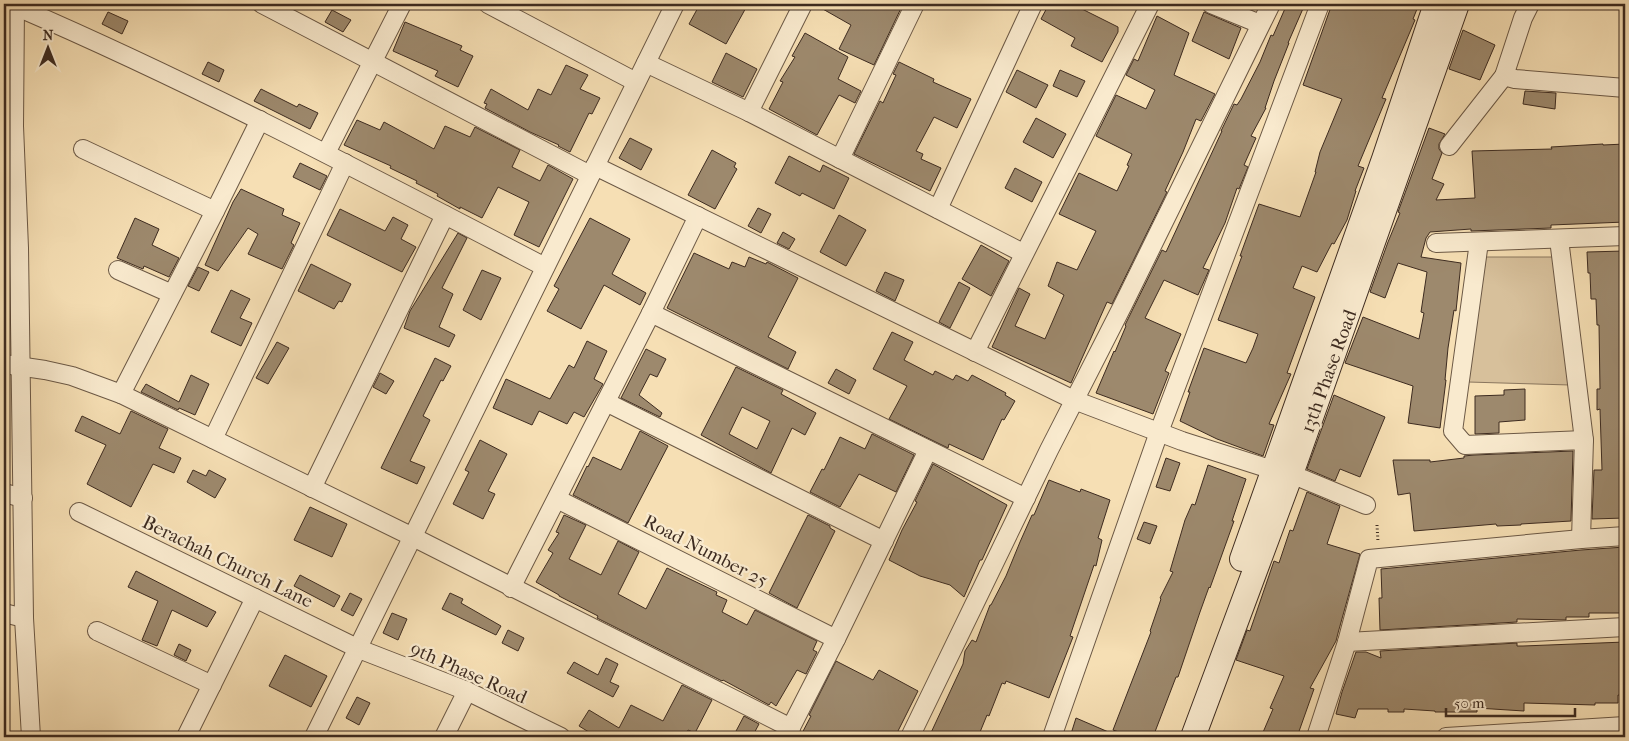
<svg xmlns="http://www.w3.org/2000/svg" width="1629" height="741" font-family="'IM FELL French Canon',serif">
	<rect width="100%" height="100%" fill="#f6dfb4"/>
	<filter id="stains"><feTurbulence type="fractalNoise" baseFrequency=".004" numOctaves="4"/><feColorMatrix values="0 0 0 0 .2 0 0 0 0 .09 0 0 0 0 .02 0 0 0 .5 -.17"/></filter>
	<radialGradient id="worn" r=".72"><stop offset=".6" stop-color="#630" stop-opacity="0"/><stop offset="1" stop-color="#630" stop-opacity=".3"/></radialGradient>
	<polygon fill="#d7c09b" stroke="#8a765e" points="1486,257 1553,257 1570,385 1468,382"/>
	<g fill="#9d896d" stroke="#3d2b20" fill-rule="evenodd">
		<polygon points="700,4 748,4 726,44 689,24"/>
		<polygon points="814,4 903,4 874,65 839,49 851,25"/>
		<polygon points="1049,4 1072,4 1118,27 1118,32 1102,62 1071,46 1075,38 1041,19"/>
		<polygon points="1287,4 1305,4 1288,43 1289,43 1274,81 1265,108 1266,108 1251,136 1256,138 1244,165 1248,167 1239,189 1237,188 1225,223 1203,268 1209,270 1198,295 1164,280 1145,318 1181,334 1165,371 1169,373 1153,414 1096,393 1114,351 1115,352 1126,326 1125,325 1162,250 1166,252 1222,131 1221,131 1234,104 1237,105 1241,99 1260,62 1271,35 1273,36"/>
		<polygon points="1332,4 1419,4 1413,19 1415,20 1382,98 1386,99 1358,166 1364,168 1355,191 1356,191 1347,220 1334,244 1332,243 1317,272 1302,266 1293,288 1315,297 1287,373 1291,374 1269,424 1274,425 1263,456 1217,439 1180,421 1190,392 1188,392 1204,348 1246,363 1253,348 1258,334 1218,320 1242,256 1240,256 1259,204 1300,217 1316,172 1315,172 1320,152 1342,99 1303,85"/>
		<polygon points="332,10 351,20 343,32 325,22"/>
		<polygon points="108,12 128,21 122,34 102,24"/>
		<polygon points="1204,12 1241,28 1229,59 1192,41"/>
		<polygon points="1157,16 1189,33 1174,75 1215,94 1201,121 1196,119 1183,152 1165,191 1167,192 1112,304 1107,302 1071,383 992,347 1019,288 1030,294 1015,326 1045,339 1064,295 1048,286 1057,262 1077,270 1096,231 1059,214 1079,173 1117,191 1129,166 1127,165 1132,154 1096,136 1116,95 1146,109 1155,90 1126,75 1134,59 1138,61"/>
		<polygon points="405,22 462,46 460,50 473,56 458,87 435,76 438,71 393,51"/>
		<polygon points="1463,30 1495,45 1480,80 1449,69"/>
		<polygon points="805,33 848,57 838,79 861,91 855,103 839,95 817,135 769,109 783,82 780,81 795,57 792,56"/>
		<polygon points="726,53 757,69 743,97 712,82"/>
		<polygon points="208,62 224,70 219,82 202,74"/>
		<polygon points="899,62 934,79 933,82 971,99 957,128 934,117 916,151 923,154 921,159 941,168 930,191 854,154 880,101 883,103 896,75 893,74"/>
		<polygon points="566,65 588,75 580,89 600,98 592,114 589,113 570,152 558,146 559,145 530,132 485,108 487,104 484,103 491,89 528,110 538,89 551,95"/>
		<polygon points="1017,70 1048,85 1036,108 1006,92"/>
		<polygon points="1060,70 1085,81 1077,97 1053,86"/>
		<polygon points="261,89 297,107 299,104 318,113 310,129 254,101"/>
		<polygon points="1525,91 1556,93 1555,109 1523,104"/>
		<polygon points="1036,118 1066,134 1053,158 1023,142"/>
		<polygon points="357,120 380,130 384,122 434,149 445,126 470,137 475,127 520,150 512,167 540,181 548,165 573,179 539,247 514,235 529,202 498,187 482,218 460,207 460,209 437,196 438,194 416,183 417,181 390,168 391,166 344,145"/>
		<polygon points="1429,128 1445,134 1439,144 1439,149 1442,153 1432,179 1444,184 1436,200 1475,198 1472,151 1552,149 1551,147 1603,144 1603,145 1625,144 1625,222 1551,225 1551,228 1471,231 1471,229 1430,232 1426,238 1421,257 1461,263 1456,311 1454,310 1448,348 1445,380 1446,380 1440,428 1408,423 1413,386 1345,363 1363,317 1419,339 1424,313 1421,312 1427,272 1398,263 1385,298 1370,292 1388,242 1400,213 1398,212"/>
		<polygon points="630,138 652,149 641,170 619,158"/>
		<polygon points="712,150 736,163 734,167 737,169 715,209 688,195"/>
		<polygon points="789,156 820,172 823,165 849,178 834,209 802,193 800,196 775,183"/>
		<polygon points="300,163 327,176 320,190 293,177"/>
		<polygon points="1015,168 1042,182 1032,202 1005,188"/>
		<polygon points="241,189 284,209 282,215 300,223 291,243 294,245 282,269 248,254 258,234 248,228 218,271 205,265 233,202"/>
		<polygon points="758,208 771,214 761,233 748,226"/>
		<polygon points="340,209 385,231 393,217 408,225 401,239 416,247 402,272 327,235"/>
		<polygon points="839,215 866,230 846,266 820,252"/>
		<polygon points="135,218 159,229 152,245 179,258 169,277 144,266 143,269 117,258"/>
		<polygon points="590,218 630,239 612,274 646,293 640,305 604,285 581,329 547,311 559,289 554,286"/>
		<polygon points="783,232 795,239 789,249 777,243"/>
		<polygon points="458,233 467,238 442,288 453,294 439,327 455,335 449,347 404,328 410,311"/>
		<polygon points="981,245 1009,261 991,296 962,279"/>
		<polygon points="1624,251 1625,277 1625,518 1592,519 1594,470 1602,470 1600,409 1597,410 1597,389 1600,389 1599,325 1597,325 1596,299 1591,299 1590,273 1588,273 1587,252"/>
		<polygon points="694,253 729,269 732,262 745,267 749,257 766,264 767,262 798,278 768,337 796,352 788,369 667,308"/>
		<polygon points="311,264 351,284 342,302 339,301 334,309 298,291"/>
		<polygon points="198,267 209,272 199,291 188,286"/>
		<polygon points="482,270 501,278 481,320 463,310"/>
		<polygon points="885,272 904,280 895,301 876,291"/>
		<polygon points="959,282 970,288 950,328 939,322"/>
		<polygon points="231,290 250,299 240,318 252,323 241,346 211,332"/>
		<polygon points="892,332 913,342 904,360 933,375 935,371 953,380 956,375 968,381 972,375 1006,393 1005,395 1015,401 1004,420 1002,419 983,460 949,444 948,448 889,419 907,386 873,369"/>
		<polygon points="587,341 607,351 594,379 603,384 584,417 574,412 567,424 539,411 532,425 493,408 506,379 550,399 569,365 574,368"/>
		<polygon points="277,342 289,348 268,384 256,378"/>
		<polygon points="646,349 666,359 657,377 650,374 639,395 662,413 660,417 621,398"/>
		<polygon points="435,358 451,366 443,381 441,380 423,416 430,420 410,461 425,467 417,484 381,468"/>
		<path d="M736,367L783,390L781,394L816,413L805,435L792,428L771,473L701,435ZM742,407L770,421L757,449L729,434Z"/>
		<polygon points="836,369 856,380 849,394 828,383"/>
		<polygon points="380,373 394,381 386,394 373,387"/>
		<polygon points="191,375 209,384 195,415 179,408 178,410 141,392 146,384 179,402"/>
		<polygon points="1525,389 1525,420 1499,422 1499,433 1475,434 1475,396 1504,395 1504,390"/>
		<polygon points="1334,395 1385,417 1360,477 1340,469 1335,481 1307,469"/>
		<polygon points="131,411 168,429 159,448 181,458 174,473 153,464 131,507 87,484 106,445 75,431 82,416 120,434"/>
		<polygon points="640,431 668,446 628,523 573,495 587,466 588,467 593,457 621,470"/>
		<polygon points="872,434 914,455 896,492 859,474 840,507 810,492 822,469 824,470 840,437 865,449"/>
		<polygon points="480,440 507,454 488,491 495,494 483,519 453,504 469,472 465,470"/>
		<polygon points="1573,451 1571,521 1521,524 1521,525 1497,526 1496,524 1414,531 1410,493 1398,495 1393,460 1430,460 1430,462 1464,458 1464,456 1474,455"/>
		<polygon points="1166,458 1180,463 1170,491 1156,487"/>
		<polygon points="933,464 1007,505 982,560 980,560 964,597 950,585 920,576 889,560 902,530 917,502 915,501"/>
		<polygon points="1208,465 1246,479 1232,521 1234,521 1210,588 1209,587 1200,612 1178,677 1176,677 1153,737 1133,737 1113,730 1151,632 1150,631 1161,599 1160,598 1173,572 1170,571 1185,520 1192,504 1195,505"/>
		<polygon points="193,470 206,476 209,470 226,479 215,498 187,482"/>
		<polygon points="1049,480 1080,492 1081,489 1110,500 1098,538 1102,540 1096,566 1094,565 1070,636 1073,637 1049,698 1006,681 1005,684 1002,683 989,716 987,715 978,737 929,737 963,664 965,651 972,640 976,642 990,605 991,605 1006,576 1020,542 1032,515 1034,515"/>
		<polygon points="1307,492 1340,506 1327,544 1360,554 1338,633 1336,641 1310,688 1314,689 1297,737 1261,737 1273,709 1270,708 1284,676 1236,660 1247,630 1250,631 1274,561 1279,563 1290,530 1293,531"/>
		<polygon points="310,507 347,524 332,557 294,540"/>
		<polygon points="564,515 586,525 569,559 601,575 618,541 639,552 618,594 646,609 667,568 717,592 716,595 727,600 722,612 747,625 755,610 817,641 813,650 817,652 806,674 797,670 776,706 771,702 769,705 723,680 722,681 597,618 598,616 559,596 559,595 536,582 553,553 548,550 559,533 556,532"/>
		<polygon points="808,515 830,526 830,528 835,531 797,608 769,593"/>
		<polygon points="1144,522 1157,526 1150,544 1137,539"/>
		<polygon points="1625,547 1625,613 1589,613 1589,617 1566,617 1566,620 1517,619 1517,622 1380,630 1379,598 1382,598 1381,569 1581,550"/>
		<polygon points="136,571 216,612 207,627 172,610 157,646 142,640 158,601 128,587"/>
		<polygon points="300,575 340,596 334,607 294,586"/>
		<polygon points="350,593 362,599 353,616 341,610"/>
		<polygon points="450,593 463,599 461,603 501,626 496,635 442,609"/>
		<polygon points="392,613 407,619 398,640 383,633"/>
		<polygon points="508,630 524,638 518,651 502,643"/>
		<polygon points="1625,642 1625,696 1618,695 1618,703 1595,703 1595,705 1524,703 1524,711 1477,708 1477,712 1435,712 1435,711 1404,709 1404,712 1388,712 1388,709 1358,709 1355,718 1336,714 1342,692 1356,652 1366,652 1381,658 1380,651 1517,643 1517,646 1523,646"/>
		<polygon points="179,644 191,650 186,661 174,655"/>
		<polygon points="285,655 327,676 311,707 269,686"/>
		<polygon points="606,658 618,664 610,682 619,686 613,697 567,673 574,662 598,675"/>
		<polygon points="836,661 873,680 879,670 918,691 895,737 800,737 811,716 809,715"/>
		<polygon points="682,685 712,700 695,733 688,730 685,737 597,737 579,726 589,710 619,728 631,705 663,721"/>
		<polygon points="357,697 370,703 359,725 346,718"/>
		<polygon points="744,716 759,724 752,737 742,737 735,733"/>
		<polygon points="1076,718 1120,737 1070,737"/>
	</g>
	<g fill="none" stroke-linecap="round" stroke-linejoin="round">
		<g stroke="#6b5845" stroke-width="20">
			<g id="street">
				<path d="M4,4L15,6C196,84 370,176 545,267"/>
				<polyline points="15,4 14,126 19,248 24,618 31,737"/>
				<polyline points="262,4 590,175"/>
				<polyline points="488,4 636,82"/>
				<polyline points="803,4 749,112 1023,253"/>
				<polyline points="1211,4 1260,24"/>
				<polyline points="646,63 749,112"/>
				<polyline points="1504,76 1515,79 1625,88"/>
				<polyline points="260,120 215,211 121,394 413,537 791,728"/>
				<polyline points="1449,146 1504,76 1523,18 1530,4"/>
				<polyline points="83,149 215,211"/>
				<polyline points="326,153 402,4"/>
				<polyline points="840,159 915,4"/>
				<polyline points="595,166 1074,400 1182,441 1273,470"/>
				<polyline points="938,209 1033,4"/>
				<polyline points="1559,239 1584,440"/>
				<polyline points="1479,242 1453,431 1465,445 1584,440 1581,539"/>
				<polyline points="1436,243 1625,236"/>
				<polyline points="118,270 172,294"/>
				<polyline points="651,313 1026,498"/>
				<polyline points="975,352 1150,4"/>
				<polyline points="4,364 45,370 72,376 121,394"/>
				<polyline points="606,402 884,541"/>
				<polyline points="213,439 345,163"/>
				<polyline points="1291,474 1366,505"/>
				<polyline points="312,488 445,215"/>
				<polyline points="4,493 23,498"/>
				<polyline points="557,499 836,639"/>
				<polyline points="79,512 359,649 467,691 561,737"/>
				<polyline points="511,588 651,313 698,216"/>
				<polyline points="4,613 24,618"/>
				<polyline points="97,631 212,685"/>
				<polyline points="1347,642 1625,627"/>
				<polyline points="186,737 255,598"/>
				<polyline points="314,737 675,4"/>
				<polyline points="444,737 467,691"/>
				<polyline points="786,737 836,639 928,450"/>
				<polyline points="910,737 1049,450 1123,305 1271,4"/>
				<polyline points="1052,737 1159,432 1320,4"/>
				<polyline points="1316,737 1347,642 1369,559 1581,539 1625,536"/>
				<polyline points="1446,737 1625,726"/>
			</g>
		</g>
		<g stroke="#3d2b20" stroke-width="26">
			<g id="secondary">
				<polyline points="1242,559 1384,159 1436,4"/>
				<polyline points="1193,737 1291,474 1457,4"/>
			</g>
		</g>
		<polyline stroke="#3d2b20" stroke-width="3" stroke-dasharray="1 2.5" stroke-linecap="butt" points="1377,525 1378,542"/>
		<use href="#street" stroke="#f9eace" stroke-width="18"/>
		<use href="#secondary" stroke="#f9eace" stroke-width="24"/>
	</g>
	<g text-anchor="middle" stroke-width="4.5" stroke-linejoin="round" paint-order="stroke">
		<g font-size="19" fill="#3d2b20" stroke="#f9eace">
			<text transform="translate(1328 371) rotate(-70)" y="7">13th Phase Road</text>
			<text transform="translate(706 550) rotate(27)" y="7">Road Number 25</text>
			<text transform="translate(228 561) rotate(26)" y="7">Berachah Church Lane</text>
			<text transform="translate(469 672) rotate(24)" y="7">9th Phase Road</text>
		</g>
	</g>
	<rect width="1629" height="741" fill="none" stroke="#f6dfb4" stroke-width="20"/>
	<rect x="5" y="5" width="1619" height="731" fill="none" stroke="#3d2b20" stroke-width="2.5"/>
	<rect x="10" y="10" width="1609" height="721" fill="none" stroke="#3d2b20"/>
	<g transform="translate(48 48)" stroke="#f9eace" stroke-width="4" paint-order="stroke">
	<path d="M0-4L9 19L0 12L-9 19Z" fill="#3d2b20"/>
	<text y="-8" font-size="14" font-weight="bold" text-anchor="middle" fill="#3d2b20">N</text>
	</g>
	<path d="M1446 708v8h129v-8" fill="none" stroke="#3d2b20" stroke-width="2.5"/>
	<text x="1454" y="708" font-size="15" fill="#3d2b20" stroke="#f9eace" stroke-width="4" paint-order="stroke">50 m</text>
	<rect width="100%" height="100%" filter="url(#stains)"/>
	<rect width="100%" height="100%" fill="url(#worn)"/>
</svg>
